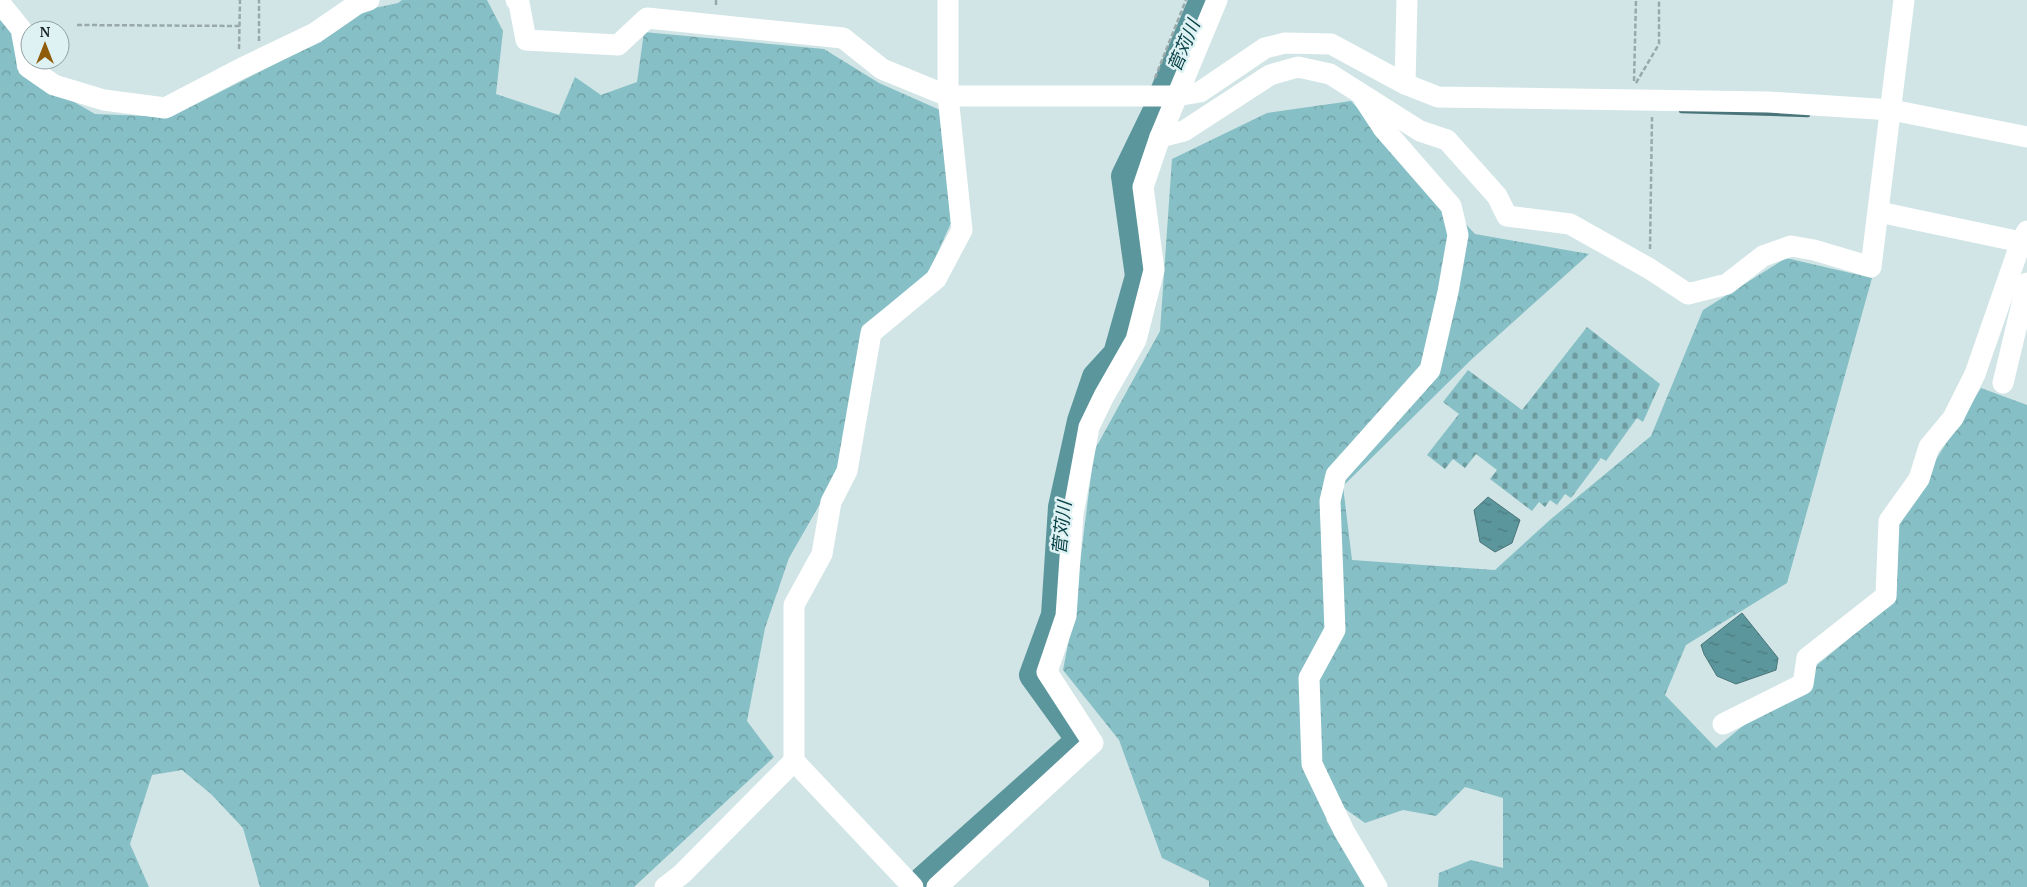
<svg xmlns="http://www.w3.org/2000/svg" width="2027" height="887" font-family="'PT Serif','Noto Sans JP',serif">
	<defs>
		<pattern id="forest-crowns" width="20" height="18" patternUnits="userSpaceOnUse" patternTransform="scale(1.25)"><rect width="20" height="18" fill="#86bfc5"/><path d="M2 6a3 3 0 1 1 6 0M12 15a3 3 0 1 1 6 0" fill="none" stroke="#6d9ba0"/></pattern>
		<pattern id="cemetery-stones" width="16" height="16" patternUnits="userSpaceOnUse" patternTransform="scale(1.25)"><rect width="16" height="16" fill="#86bfc5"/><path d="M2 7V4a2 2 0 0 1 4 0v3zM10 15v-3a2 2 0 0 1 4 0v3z" fill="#6d9ba0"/></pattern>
		<pattern id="water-ripples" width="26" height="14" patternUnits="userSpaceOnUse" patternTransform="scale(1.25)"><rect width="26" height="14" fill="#5b969c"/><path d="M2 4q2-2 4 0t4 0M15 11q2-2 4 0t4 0" fill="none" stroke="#4b7a7f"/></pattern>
	</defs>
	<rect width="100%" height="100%" fill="#d1e5e6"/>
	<g fill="url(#forest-crowns)">
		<polygon points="402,0 487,0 503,31 496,94 559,115 575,77 601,95 637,82 644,32 824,49 879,83 940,110 951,223 928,274 862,326 840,469 789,558 765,628 747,721 774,757 634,887 260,887 243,828 211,794 182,770 152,775 130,844 149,887 0,887 0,18 15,35 17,69 95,114 171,117 324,39 361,11 398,3"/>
		<polygon points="1351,101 1475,234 1589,254 1472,359 1343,486 1352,560 1495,570 1551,519 1651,436 1703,310 1786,258 1872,278 1787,583 1686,645 1665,695 1716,748 1896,600 1899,518 1981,388 2027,405 2027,887 1438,887 1439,873 1471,860 1503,868 1503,798 1465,787 1436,816 1403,810 1365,823 1344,808 1326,820 1366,887 1209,887 1209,881 1162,858 1119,740 1063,670 1073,619 1094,451 1160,331 1172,159 1267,113"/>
	</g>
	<polygon fill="url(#cemetery-stones)" points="1587,327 1660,384 1643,422 1637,418 1606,461 1601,458 1571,498 1565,494 1557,505 1550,500 1545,507 1539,502 1532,511 1490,479 1497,470 1476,454 1465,468 1453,459 1445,469 1427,455 1459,414 1443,402 1468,370 1522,410"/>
	<g fill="url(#water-ripples)" stroke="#497479">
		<polygon points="1488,497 1520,520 1512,543 1495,552 1480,542 1474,510"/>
		<polygon points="1742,613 1778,658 1776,670 1736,684 1717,676 1704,654 1701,645"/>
	</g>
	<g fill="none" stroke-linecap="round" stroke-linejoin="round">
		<polyline stroke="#497479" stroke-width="4.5" points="1681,111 1808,115"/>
		<g stroke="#5b969c" stroke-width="28">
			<polyline points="1164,92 1203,0"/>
			<polyline points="923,880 1080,740 1033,675 1055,615 1062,507 1081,421 1096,377 1117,354 1139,276 1125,176 1157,110"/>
		</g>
		<g stroke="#99a9aa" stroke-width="2.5" stroke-dasharray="5 2.5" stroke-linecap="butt">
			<polyline points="716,0 716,7"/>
			<polyline points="77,25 240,26"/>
			<polyline points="259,41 259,0"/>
			<polyline points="239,49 240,0"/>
			<polyline points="1155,78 1186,0"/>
			<polyline points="1634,81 1636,0"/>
			<polyline points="1636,83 1659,44 1659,0"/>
			<polyline points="1650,249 1652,117"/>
		</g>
		<g stroke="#fff" stroke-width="21">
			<polyline points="516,0 519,3 526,40 618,45 647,18 843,38 882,69 948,96 1176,96 1200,92 1265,48 1285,43 1331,44 1405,84 1438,97 1768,102 1892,110 2027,137"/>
			<polyline points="0,7 4,8 21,29 28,67 54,85 104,100 165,108 242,68 315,33 357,4 369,0"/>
			<polyline points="1405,84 1407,0"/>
			<polyline points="1364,99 1383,128 1451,206 1458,235 1448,292 1430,370 1336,475 1330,501 1335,630 1309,678 1312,764 1344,831 1377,887"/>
			<polyline points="1160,137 1184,131 1270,75 1298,67 1330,74 1420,131 1447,140 1497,196 1507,216 1570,224 1650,269 1688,294 1727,284 1763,256 1791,246 1814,250 1871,267 1904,0"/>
			<polyline points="1879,212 2021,242 2027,231"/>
			<polyline points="2003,383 2027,283"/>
			<polyline points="1723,724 1803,684 1807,658 1886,596 1889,521 1919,479 1929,447 1953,418 1975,374 2021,242"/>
			<polyline points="665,887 682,874 794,761"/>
			<polyline points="913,887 794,761 794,605 822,554 831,502 847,471 871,333 936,279 962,230 948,96 948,0"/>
			<polyline points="937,887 1093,743 1047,672 1066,616 1073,514 1089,427 1104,396 1136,340 1154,270 1143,187 1160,137 1217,0"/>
		</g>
	</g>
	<g text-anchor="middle" stroke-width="5" stroke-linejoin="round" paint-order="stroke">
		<g font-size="18" font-style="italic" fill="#084146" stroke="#def2f4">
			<text transform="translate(1184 46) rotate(-67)" y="6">菅苅川</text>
			<text transform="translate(1062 528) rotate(-84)" y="6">菅苅川</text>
		</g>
	</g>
	<g transform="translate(45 45)"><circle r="24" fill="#def2f4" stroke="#91a0a2"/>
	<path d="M0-4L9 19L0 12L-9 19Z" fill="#8e5c0a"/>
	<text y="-8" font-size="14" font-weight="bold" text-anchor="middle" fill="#1e2526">N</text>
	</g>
</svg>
